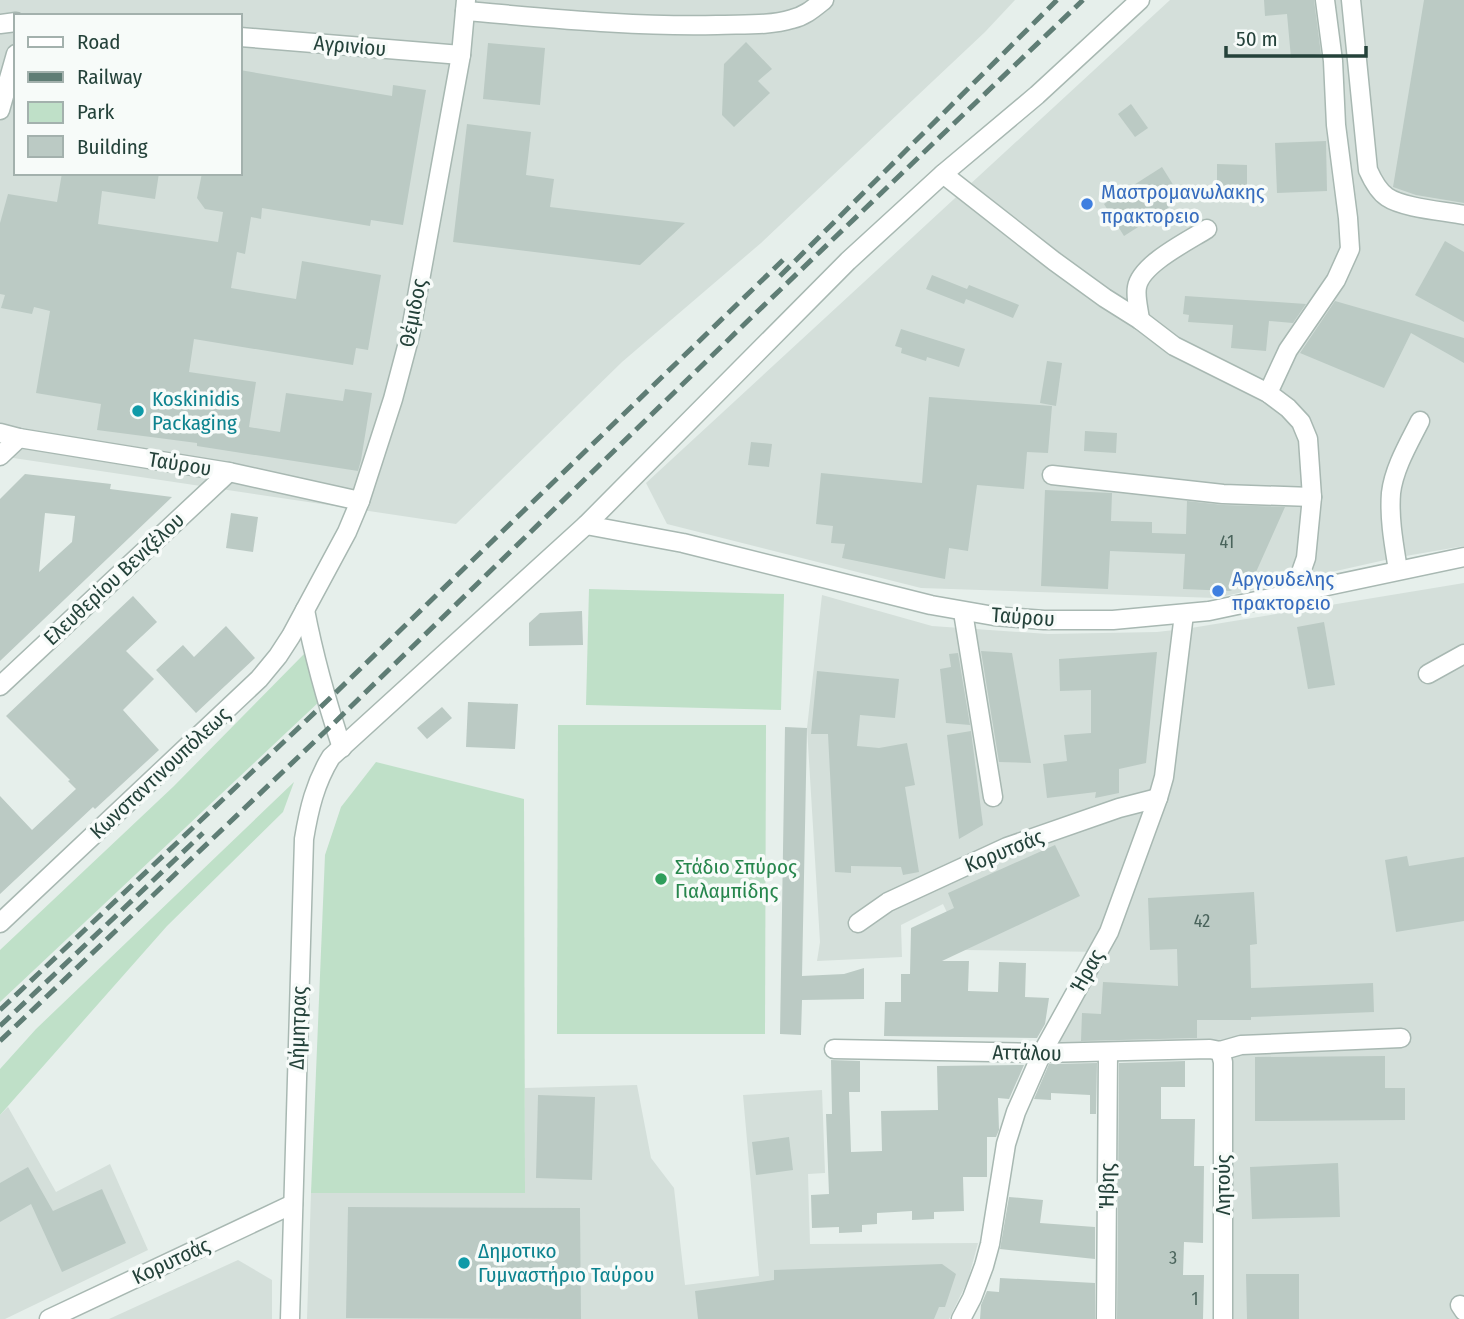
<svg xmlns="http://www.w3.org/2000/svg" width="1464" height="1319" font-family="'Fira Sans Condensed',sans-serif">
	<rect width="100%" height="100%" fill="#e6efeb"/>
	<g fill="#d4dfda" fill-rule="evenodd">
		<path d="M0,0H1015L985,32L761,243L622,362L456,524L0,456ZM16,16H240V173H16Z"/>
		<polygon points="1170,0 1464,0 1464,546 1394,558 1216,598 921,588 667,524 646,483"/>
		<polygon points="1464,583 1464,1319 1227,1319 1226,1045 1057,1045 1104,952 965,950 943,904 901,925 902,957 817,961 820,942 807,728 822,595 932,626 1048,634 1157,632 1191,628"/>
		<polygon points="637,1085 651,1158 674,1188 685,1285 759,1276 743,1095 822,1090 825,1173 808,1174 810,1244 978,1243 968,1280 949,1319 307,1319 311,1193 525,1193 525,1088"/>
		<polygon points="8,1107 56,1192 110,1164 148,1250 5,1319 0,1319 0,1115"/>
		<polygon points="238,1260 272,1280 272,1319 109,1319"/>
	</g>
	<g fill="#bfe0c8">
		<polygon points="589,589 784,594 781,710 586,705"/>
		<polygon points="305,653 321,700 0,1002 0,950 174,786"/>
		<polygon points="558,725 766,725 765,1034 557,1034"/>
		<polygon points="376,762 524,799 525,1193 311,1193 325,855 341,807"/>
		<polygon points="294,782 283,812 167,926 0,1115 0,1069 36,1029"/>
	</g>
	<g fill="#bbcac4" fill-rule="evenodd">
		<polygon points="1264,0 1314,0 1321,54 1291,58 1287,14 1265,16"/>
		<polygon points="1424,0 1464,0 1464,203 1416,195 1393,187"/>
		<polygon points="746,42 772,69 758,81 770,93 734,127 722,115 724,64"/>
		<polygon points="488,43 545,48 540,105 483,99"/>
		<polygon points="240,70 392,96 393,85 426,90 403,225 371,220 370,226 262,208 261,219 251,217 245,254 237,252 231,288 296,299 302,261 381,275 368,350 356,348 353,365 194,339 189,372 256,382 249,427 280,432 286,393 343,401 345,389 372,393 361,460 358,471 197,446 197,443 97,430 101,404 36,393 50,311 34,307 32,314 1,308 5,295 0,294 0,223 8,194 57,202 62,173 159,173 155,199 102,191 98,224 218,242 223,212 205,209 197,198 202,173 240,173"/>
		<polygon points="1131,104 1148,128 1135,137 1118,114"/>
		<polygon points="467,124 531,132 526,175 554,179 550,207 685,223 640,265 453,242"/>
		<polygon points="1326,141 1327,191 1277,193 1275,143"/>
		<polygon points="1217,164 1247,165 1247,188 1217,187"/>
		<polygon points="1162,167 1182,199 1124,236 1104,204"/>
		<polygon points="1445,241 1464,252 1464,322 1415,295"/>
		<polygon points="932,275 967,289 969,285 1019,305 1013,318 966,299 964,304 926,289"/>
		<polygon points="1185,296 1306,304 1293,323 1269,321 1266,351 1231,348 1233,325 1188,322 1189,315 1183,314"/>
		<polygon points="1335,301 1464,338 1464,363 1411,333 1384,388 1300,353"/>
		<polygon points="901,329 965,349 959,367 927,357 926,361 901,353 902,348 895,346"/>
		<polygon points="1047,361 1062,363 1056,406 1040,403"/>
		<polygon points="929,397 1052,406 1048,453 1027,452 1024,489 977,485 968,551 949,548 945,579 842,558 845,544 831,543 833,526 816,524 821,473 922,483"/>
		<polygon points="1085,431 1117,433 1116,453 1084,451"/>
		<polygon points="751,442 772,444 769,467 748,465"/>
		<path d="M25,474L111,484L110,489L172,497L0,661V499ZM45,513L75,516L72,542L39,572Z"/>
		<polygon points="1045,490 1112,493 1111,521 1152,522 1152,533 1186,534 1187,501 1223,505 1285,507 1252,581 1230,591 1183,589 1185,554 1110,551 1108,589 1041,586"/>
		<polygon points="231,513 258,517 253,552 226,548"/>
		<polygon points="133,596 157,622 126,651 154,679 123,710 159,750 95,809 93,807 0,894 0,796 32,830 76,789 68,781 70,780 6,716"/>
		<polygon points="582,611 583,645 529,646 529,623 540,613"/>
		<polygon points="1324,622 1335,685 1308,689 1297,627"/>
		<polygon points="226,626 255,658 196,713 156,670 183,645 194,657"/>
		<polygon points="981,651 1012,653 1031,763 999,762"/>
		<polygon points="1157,652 1146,763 1119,769 1119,793 1095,798 1096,792 1047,798 1043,764 1067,761 1064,735 1091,733 1091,690 1060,691 1059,659"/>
		<polygon points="958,653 970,725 946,723 940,669 951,667 949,654"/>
		<polygon points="817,671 899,679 895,718 860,715 857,746 879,748 907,743 915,785 905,787 919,872 903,875 901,867 851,866 851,873 835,872 828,734 811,734"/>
		<polygon points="468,702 518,704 515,749 466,747"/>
		<polygon points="442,707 452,718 427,739 417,728"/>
		<polygon points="785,727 807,728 802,976 844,974 864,968 864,999 802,1000 801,1035 780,1034"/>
		<polygon points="971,731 983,825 959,839 947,735"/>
		<polygon points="1055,845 1080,896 942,961 969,961 968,991 998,992 999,962 1026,963 1025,997 1049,998 1045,1024 1037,1038 884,1036 885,1002 901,1002 901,974 910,974 911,928 954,908 948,893"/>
		<polygon points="1407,856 1409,866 1464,857 1464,921 1396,932 1385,860"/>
		<polygon points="1254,892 1257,944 1250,945 1251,988 1373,983 1374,1012 1251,1017 1251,1020 1197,1020 1197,1038 1081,1041 1082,1013 1101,1014 1103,982 1178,986 1177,949 1150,950 1148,898"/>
		<polygon points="1385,1056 1385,1088 1405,1088 1405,1120 1255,1121 1255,1057"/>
		<polygon points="831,1060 860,1061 860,1092 849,1092 851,1152 882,1151 881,1111 938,1110 937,1066 1024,1065 1009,1099 998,1098 999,1130 996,1137 987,1137 987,1177 963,1177 964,1211 934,1212 934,1219 912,1220 912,1211 877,1213 877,1224 862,1225 862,1232 839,1233 839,1227 812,1228 811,1195 829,1194 826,1114 832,1114"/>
		<polygon points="1185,1061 1185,1087 1161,1087 1161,1119 1195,1119 1194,1166 1204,1166 1203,1243 1184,1242 1183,1275 1204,1275 1203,1319 1117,1319 1119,1063"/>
		<polygon points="1097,1063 1096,1114 1090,1114 1090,1095 1051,1093 1051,1100 1034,1099 1049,1064"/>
		<polygon points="538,1095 595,1097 592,1180 536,1178"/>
		<polygon points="789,1137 793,1170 756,1175 752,1142"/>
		<polygon points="1338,1163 1340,1217 1252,1219 1250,1167"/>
		<polygon points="28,1167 53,1211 102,1189 126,1243 62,1272 31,1204 0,1222 0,1183"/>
		<polygon points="1009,1197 1043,1200 1040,1223 1095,1227 1095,1259 1000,1249"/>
		<polygon points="348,1207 580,1208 581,1319 346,1318"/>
		<polygon points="942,1264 956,1274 945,1307 939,1307 934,1319 698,1319 695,1291 774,1280 774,1270"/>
		<polygon points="1246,1274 1299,1274 1299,1319 1247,1319"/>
		<polygon points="1000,1278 1095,1283 1095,1319 980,1319 981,1305 987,1291 999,1292"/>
	</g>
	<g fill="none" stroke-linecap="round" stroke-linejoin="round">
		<g stroke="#a8b8b2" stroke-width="21">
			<g id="minor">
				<path d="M1351,0L1368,170C1372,179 1378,191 1387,197C1403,208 1444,211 1464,215"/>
				<path d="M465,11C549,18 633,27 717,25C742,24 769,26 792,19C805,16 814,8 824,0"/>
				<polyline points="0,24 16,22"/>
				<polyline points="240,37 461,55"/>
				<polyline points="0,110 16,54"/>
				<polyline points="943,174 1054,261 1105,298 1140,320 1174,346 1268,393 1288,408 1301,422 1308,439 1312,497 1306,558 1294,592"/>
				<path d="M1140,320C1139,310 1135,297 1137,287C1141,264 1188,241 1207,229"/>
				<polyline points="1268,393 1288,350 1336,280 1350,249 1348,218 1336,125 1333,61 1325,0"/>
				<polyline points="0,433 19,438 229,472 360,501"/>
				<polyline points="0,456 19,438"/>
				<polyline points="1052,475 1223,494 1312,497"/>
				<polyline points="586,525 683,543 931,605 994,616 1044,620 1113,620 1209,611 1464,557"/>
				<path d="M1398,570C1394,545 1389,519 1391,493C1394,468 1409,443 1420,421"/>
				<path d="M305,610C314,657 327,703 342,748"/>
				<polyline points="963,612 993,797"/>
				<polyline points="1428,674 1464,654"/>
				<polyline points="0,686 229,472"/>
				<polyline points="0,923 259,679 278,656 291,636 347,532 360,501 393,399 410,335 461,55 466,0"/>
				<polyline points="858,923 888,902 1007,847 1119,808 1158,798"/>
				<polyline points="834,1049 1042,1053 1210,1049 1220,1051 1241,1045 1401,1038"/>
				<polyline points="1220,1051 1223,1062 1223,1319"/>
				<polyline points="1460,1305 1464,1311"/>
				<polyline points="49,1319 293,1204"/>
				<path d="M290,1319L304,839C309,809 315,783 331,757L586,525L848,261L943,174L1037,95L1140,0"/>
				<polyline points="961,1319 972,1298 984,1266 990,1244 1006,1144 1016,1112 1042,1053 1109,932 1158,798 1164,777 1184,614"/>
				<polyline points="1106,1319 1108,1052"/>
			</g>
		</g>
		<use href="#minor" stroke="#fff" stroke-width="18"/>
		<g stroke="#5f7d75" stroke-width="5" stroke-dasharray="14 7" stroke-linecap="butt">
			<polyline points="780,276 1057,0"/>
			<polyline points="0,1010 327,701 783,260"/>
			<polyline points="0,1026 203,833"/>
			<polyline points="0,1041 334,723 758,311 1083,0"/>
		</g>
	</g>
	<g fill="#3f7fe0" stroke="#f7fbf9" stroke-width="2.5">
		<circle cx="1087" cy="204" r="7"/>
		<circle cx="1218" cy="591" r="7"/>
	</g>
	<g fill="#0f9aa8" stroke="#f7fbf9" stroke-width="2.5">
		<circle cx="138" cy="411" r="7"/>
		<circle cx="464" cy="1263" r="7"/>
	</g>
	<circle fill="#2e9e5b" stroke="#f7fbf9" stroke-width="2.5" cx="661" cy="879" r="7"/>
	<g text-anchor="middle" stroke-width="7" stroke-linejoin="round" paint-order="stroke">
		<g font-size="18" fill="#4a645c">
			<text x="1227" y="548">41</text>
			<text x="1202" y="927">42</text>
			<text x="1173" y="1264">3</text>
			<text x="1195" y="1305">1</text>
		</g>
		<g font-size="21" fill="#24423a" stroke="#f7fbf9">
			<text transform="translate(350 46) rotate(5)" y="7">Αγρινίου</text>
			<text transform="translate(413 313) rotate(-79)" y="7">Θέμιδος</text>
			<text transform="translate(180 464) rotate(9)" y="7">Ταύρου</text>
			<text transform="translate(114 579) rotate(-43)" y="7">Ελευθερίου Βενιζέλου</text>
			<text transform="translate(1023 617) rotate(4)" y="7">Ταύρου</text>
			<text transform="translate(160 773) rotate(-43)" y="7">Κωνσταντινουπόλεως</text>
			<text transform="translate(1004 851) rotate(-22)" y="7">Κορυτσάς</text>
			<text transform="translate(1087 971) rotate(-61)" y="7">Ήρας</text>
			<text transform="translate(298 1028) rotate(-88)" y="7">Δήμητρας</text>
			<text transform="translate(1027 1053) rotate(1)" y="7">Αττάλου</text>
			<text transform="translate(1223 1185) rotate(-90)" y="7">Λητούς</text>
			<text transform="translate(1107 1186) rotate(-89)" y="7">Ήβης</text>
			<text transform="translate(171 1261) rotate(-25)" y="7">Κορυτσάς</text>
		</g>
		<g font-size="21" fill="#366cbe" stroke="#f7fbf9" text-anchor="start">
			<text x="1101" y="199">Μαστρομανωλακης<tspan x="1101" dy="24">πρακτορειο</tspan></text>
			<text x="1232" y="586">Αργουδελης<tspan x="1232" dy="24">πρακτορειο</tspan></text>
		</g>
		<g font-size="21" fill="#0d838f" stroke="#f7fbf9" text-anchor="start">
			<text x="152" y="406">Koskinidis<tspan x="152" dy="24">Packaging</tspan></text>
			<text x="478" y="1258">Δημοτικο<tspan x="478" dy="24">Γυμναστήριο Ταύρου</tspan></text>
		</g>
		<g font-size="21" fill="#27864d" stroke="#f7fbf9" text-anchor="start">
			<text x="675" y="874">Στάδιο Σπύρος<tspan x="675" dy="24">Γιαλαμπίδης</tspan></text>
		</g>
	</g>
	<rect x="14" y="14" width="228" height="161" fill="#f7fbf9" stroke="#a3b1ad" stroke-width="2"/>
	<rect x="28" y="37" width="35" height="10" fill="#ffffff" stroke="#a3b1ad" stroke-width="2"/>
	<text x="77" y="49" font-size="21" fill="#24423a">Road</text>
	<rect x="28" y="72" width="35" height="10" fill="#5f7d75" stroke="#a3b1ad" stroke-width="2"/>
	<text x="77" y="84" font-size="21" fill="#24423a">Railway</text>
	<rect x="28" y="102" width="35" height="21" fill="#bfe0c8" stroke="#a3b1ad" stroke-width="2"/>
	<text x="77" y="119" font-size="21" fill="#24423a">Park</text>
	<rect x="28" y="136" width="35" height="21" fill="#bbcac4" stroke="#a3b1ad" stroke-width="2"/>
	<text x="77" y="154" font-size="21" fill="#24423a">Building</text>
	<path d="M1226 46v10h140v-10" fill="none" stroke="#24423a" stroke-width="3.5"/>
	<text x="1236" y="46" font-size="21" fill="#24423a" stroke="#f7fbf9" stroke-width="5" paint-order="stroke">50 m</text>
</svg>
